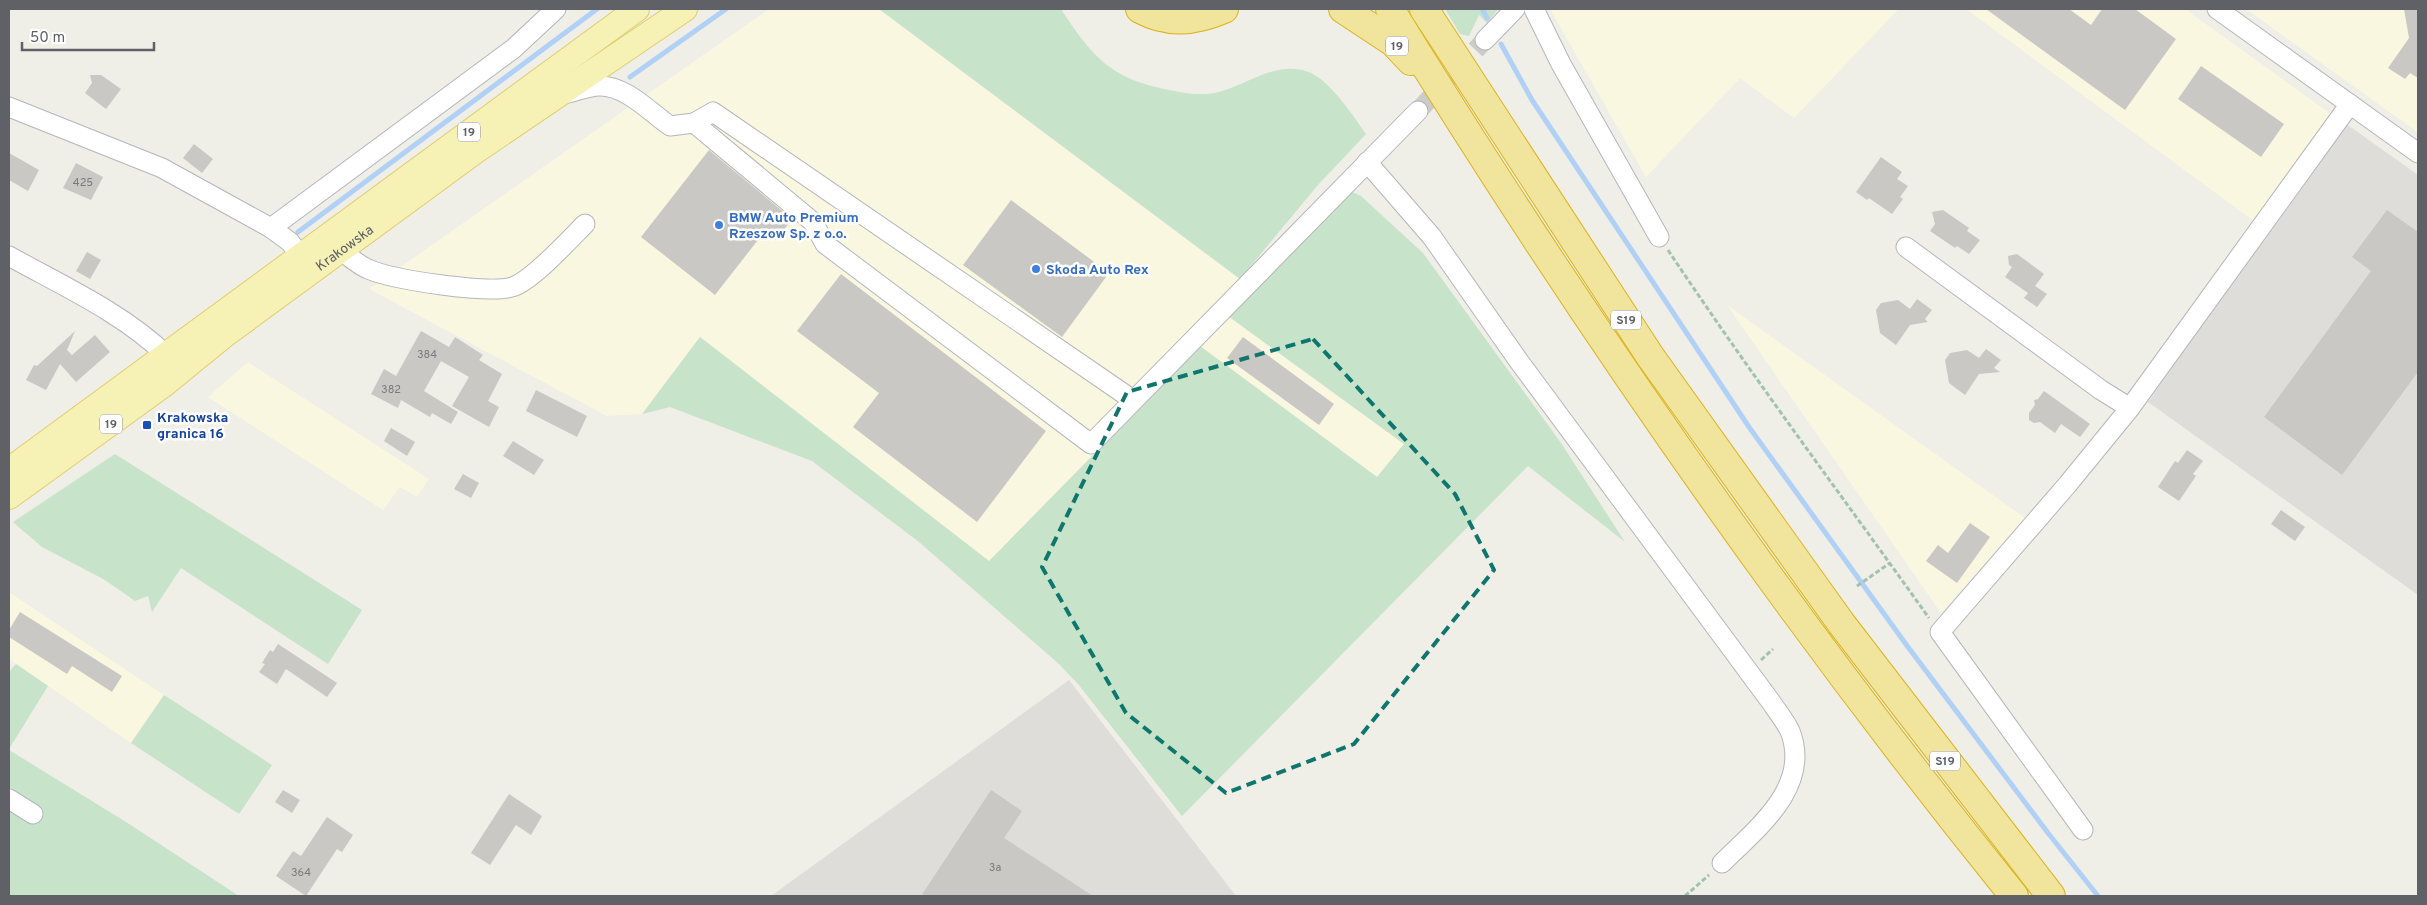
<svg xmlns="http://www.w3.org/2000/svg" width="2427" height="905" font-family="Overpass,sans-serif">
	<rect width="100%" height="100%" fill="#efeee7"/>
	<g fill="#faf7e1">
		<polygon points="769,9 879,9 1240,279 1214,306 1404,444 1377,477 1200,346 989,561 700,337 642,414 607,416 369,289"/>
		<polygon points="1550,9 1899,9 1794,118 1740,78 1646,177"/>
		<polygon points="1966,9 2185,9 2331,114 2255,222"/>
		<polygon points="2246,9 2418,9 2418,133 2409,126"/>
		<polygon points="1727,305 2025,518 1941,613"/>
		<polygon points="248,362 429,479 417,497 400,487 383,510 208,397"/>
		<polygon points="9,592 164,695 131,743 9,659"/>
	</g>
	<g fill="#deddd9">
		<polygon points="2345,123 2418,175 2418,595 2148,402"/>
		<polygon points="1069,680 1236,896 771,896"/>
	</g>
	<g fill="#c7e3ca">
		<path d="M879,9H1061C1092,57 1111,79 1169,90C1184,93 1199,96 1215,93C1248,86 1278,57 1313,74C1332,84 1354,117 1366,134L1317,186L1240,279Z"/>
		<polygon points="1445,9 1498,9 1487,23 1479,15 1469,36 1460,34"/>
		<polygon points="1352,192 1361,196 1423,253 1561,443 1625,542 1528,466 1182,816 1078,684 1059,664 919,542 812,461 670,407 642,414 700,337 989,561 1200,346 1377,477 1404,444 1228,316"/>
		<polygon points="115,454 362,610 328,664 181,568 152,612 148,596 135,601 105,580 42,547 13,522"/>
		<polygon points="16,664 48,686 9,749 9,672"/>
		<polygon points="164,695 272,765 239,814 131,743"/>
		<polygon points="9,750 126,822 239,896 9,896"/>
	</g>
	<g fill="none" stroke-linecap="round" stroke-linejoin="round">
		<g stroke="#b1d0f5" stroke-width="5">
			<polyline points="1482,9 1487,18"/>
			<polyline points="1501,44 1532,100 1749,427 1908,647 2048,833 2098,896"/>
			<polyline points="630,77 726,9"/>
			<polyline points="298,232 597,9"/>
		</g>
	</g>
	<g fill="#cac8c4">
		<polygon points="1986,9 2069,9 2091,25 2102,9 2135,9 2176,39 2125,110"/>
		<polygon points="2404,9 2418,9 2418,78 2410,73 2405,79 2388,68 2409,38"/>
		<polygon points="2201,66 2284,124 2261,157 2178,99"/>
		<polygon points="90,75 101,75 121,89 106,109 85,93 92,83"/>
		<polygon points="194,144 213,159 202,173 183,158"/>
		<polygon points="709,150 792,219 776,240 765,231 715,295 641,237"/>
		<polygon points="9,153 39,170 28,191 9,180"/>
		<polygon points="1881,157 1902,172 1897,179 1908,186 1900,197 1903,199 1892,214 1869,198 1867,200 1856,192"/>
		<polygon points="76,163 103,177 91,200 63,188"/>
		<polygon points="1011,200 1109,273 1062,337 963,265"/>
		<polygon points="1943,210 1969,228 1967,231 1980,240 1969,254 1957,246 1955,248 1930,231 1935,224 1932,212"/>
		<polygon points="2387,210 2418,232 2418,372 2342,475 2264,417 2371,271 2352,257"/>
		<polygon points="87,252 101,260 90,279 76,271"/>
		<polygon points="2017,254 2044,274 2035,286 2047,294 2037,307 2024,298 2028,293 2005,277 2012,267 2009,265 2008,256"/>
		<polygon points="841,274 1046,431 977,522 853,427 879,393 797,331"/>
		<polygon points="1917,299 1932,310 1925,319 1928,322 1910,325 1896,345 1880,333 1876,310 1881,303 1898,300 1910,309"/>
		<polygon points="75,331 67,350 72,355 95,335 110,352 76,382 60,364 46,390 26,380 34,365 37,366"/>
		<polygon points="421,331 449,347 455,337 483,355 479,360 502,374 488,401 499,407 489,427 452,406 469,377 441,361 424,391 458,412 451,424 432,413 430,417 401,400 398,408 371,394 384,369 396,376"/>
		<polygon points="1243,337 1334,404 1319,425 1227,358"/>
		<polygon points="1986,349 2001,360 1994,368 2000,372 1979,374 1965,395 1949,383 1945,360 1950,353 1967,350 1979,358"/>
		<polygon points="536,390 587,416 577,437 526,411"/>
		<polygon points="2044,391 2090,424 2080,437 2061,424 2055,433 2040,422 2034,423 2029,420 2029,413 2035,405 2034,400 2038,399"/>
		<polygon points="391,428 415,442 407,456 384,441"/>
		<polygon points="513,441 544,460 534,475 503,456"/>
		<polygon points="2187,450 2203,461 2193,474 2196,476 2179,501 2158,487 2175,461 2178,463"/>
		<polygon points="463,474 479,483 471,498 454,489"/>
		<polygon points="2281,510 2305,527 2295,541 2271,524"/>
		<polygon points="1970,523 1990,537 1957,583 1926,561 1938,545 1948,553"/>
		<polygon points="20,612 122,676 112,692 72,666 67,674 9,637 9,630"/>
		<polygon points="278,644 337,683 327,697 286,669 277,684 259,672 265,664 262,663 270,650 273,652"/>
		<polygon points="283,790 300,800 292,813 275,802"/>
		<polygon points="991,790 1022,811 1004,838 1093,896 921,896"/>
		<polygon points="509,794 542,816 531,835 516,825 490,865 471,853"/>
		<polygon points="327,817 353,835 342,852 337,849 306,896 276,876 293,851 301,856"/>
	</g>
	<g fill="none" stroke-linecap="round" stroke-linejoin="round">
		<polyline stroke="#cbcbc7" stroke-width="19" stroke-dasharray="19 9" stroke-linecap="butt" points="1418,111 1485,40"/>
		<g stroke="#b4b6ba" stroke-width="21">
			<g id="minor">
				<polyline points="1534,9 1561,64 1659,237"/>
				<polyline points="2217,9 2418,153"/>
				<polyline points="1485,40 1515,9"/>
				<path d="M568,93C578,91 589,86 599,86C625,85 650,112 670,126L694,123L813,222L825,244L1091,444L1418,111"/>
				<polyline points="9,107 162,168 271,228 290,242 309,267"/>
				<polyline points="694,123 713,112 1133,400"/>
				<path d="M1367,162L1432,237L1518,360L1771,702C1777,711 1785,721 1790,731C1812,787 1756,829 1722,863"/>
				<polyline points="271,228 513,49 556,9"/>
				<polyline points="1906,247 2101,390 2130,408 2350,104"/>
				<path d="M340,250C349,256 358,265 368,269C393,280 488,294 512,287C532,281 569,240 585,224"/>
				<path d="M9,256C61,285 123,313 166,355"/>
				<polyline points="9,799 33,814"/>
				<polyline points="2083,830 1940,632 2068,484 2130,408"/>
			</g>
		</g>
		<g stroke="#e1cd6e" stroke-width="26">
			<g id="major">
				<polyline points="9,470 637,9"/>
				<path id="s1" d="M9,497L165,384L225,335L476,151L685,9"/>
			</g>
		</g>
		<g stroke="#dab31c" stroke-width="30">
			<g id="highway">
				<path d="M1140,9C1168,24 1194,22 1224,9"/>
				<polyline points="1343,9 1393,42 1411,61"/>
				<path d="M1390,9C1579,316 1787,615 2014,896"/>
				<polyline points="1424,9 1650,356 1841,623 2051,896"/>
			</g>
		</g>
		<g stroke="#a1c3ae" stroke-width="3" stroke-dasharray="5 2.5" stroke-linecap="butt">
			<path d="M1668,250C1751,375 1842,496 1929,618"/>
			<polyline points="1857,586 1890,563"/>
			<polyline points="1761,660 1773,649"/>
			<polyline points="1685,896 1709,875"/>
		</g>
		<use href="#minor" stroke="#fff" stroke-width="19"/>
		<use href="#major" stroke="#f6f2b6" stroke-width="24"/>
		<use href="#highway" stroke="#f1e49d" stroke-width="28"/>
	</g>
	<path fill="none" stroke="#0f766e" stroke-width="4" stroke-dasharray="10 6" stroke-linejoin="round" d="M1313,339L1455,494L1494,570L1354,744L1226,793L1126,713L1042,567L1127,392Z"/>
	<g fill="#3f7fe0" stroke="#fff" stroke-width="2">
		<circle cx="719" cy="225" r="5"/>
		<circle cx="1036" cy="269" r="5"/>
	</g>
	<rect fill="#1a4fb4" stroke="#fff" stroke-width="2" x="142" y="420" width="10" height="10" rx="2.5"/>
	<g text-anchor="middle" stroke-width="5" stroke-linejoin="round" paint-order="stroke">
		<g font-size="11" fill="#7a7b7e">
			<text x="83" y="186">425</text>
			<text x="427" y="358">384</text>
			<text x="391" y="393">382</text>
			<text x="995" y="871">3a</text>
			<text x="301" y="876">364</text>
		</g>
		<g fill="#fff" stroke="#8f9094" stroke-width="1">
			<rect x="1386" y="36.5" width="22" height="19" rx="4"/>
			<rect x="458" y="122.5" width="22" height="19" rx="4"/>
			<rect x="1611" y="310.5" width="30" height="19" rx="4"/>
			<rect x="100" y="414.5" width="22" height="19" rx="4"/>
			<rect x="1930" y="751.5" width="30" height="19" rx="4"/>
		</g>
		<g font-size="12" font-weight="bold" fill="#5f6166">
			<text x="1397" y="50">19</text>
			<text x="469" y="136">19</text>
			<text x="1626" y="324">S19</text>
			<text x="111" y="428">19</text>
			<text x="1945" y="765">S19</text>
		</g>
		<g font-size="14" font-weight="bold" fill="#366cbe" stroke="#fff" text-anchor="start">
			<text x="729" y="222">BMW Auto Premium<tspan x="729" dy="16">Rzeszow Sp. z o.o.</tspan></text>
			<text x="1046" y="274">Skoda Auto Rex</text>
		</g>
		<g font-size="14" fill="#5f6166" stroke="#fff">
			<text dy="5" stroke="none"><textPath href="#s1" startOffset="418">Krakowska</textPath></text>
		</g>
		<g font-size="14" font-weight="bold" fill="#164399" stroke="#fff" text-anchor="start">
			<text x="157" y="422">Krakowska<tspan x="157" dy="16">granica 16</tspan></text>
		</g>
	</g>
	<rect width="2427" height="905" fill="none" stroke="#5f6166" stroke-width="20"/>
	<path d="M22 42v8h132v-8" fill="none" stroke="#5f6166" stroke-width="2.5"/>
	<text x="30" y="42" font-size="15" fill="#5f6166" stroke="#ffffff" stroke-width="4" paint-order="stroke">50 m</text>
</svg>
